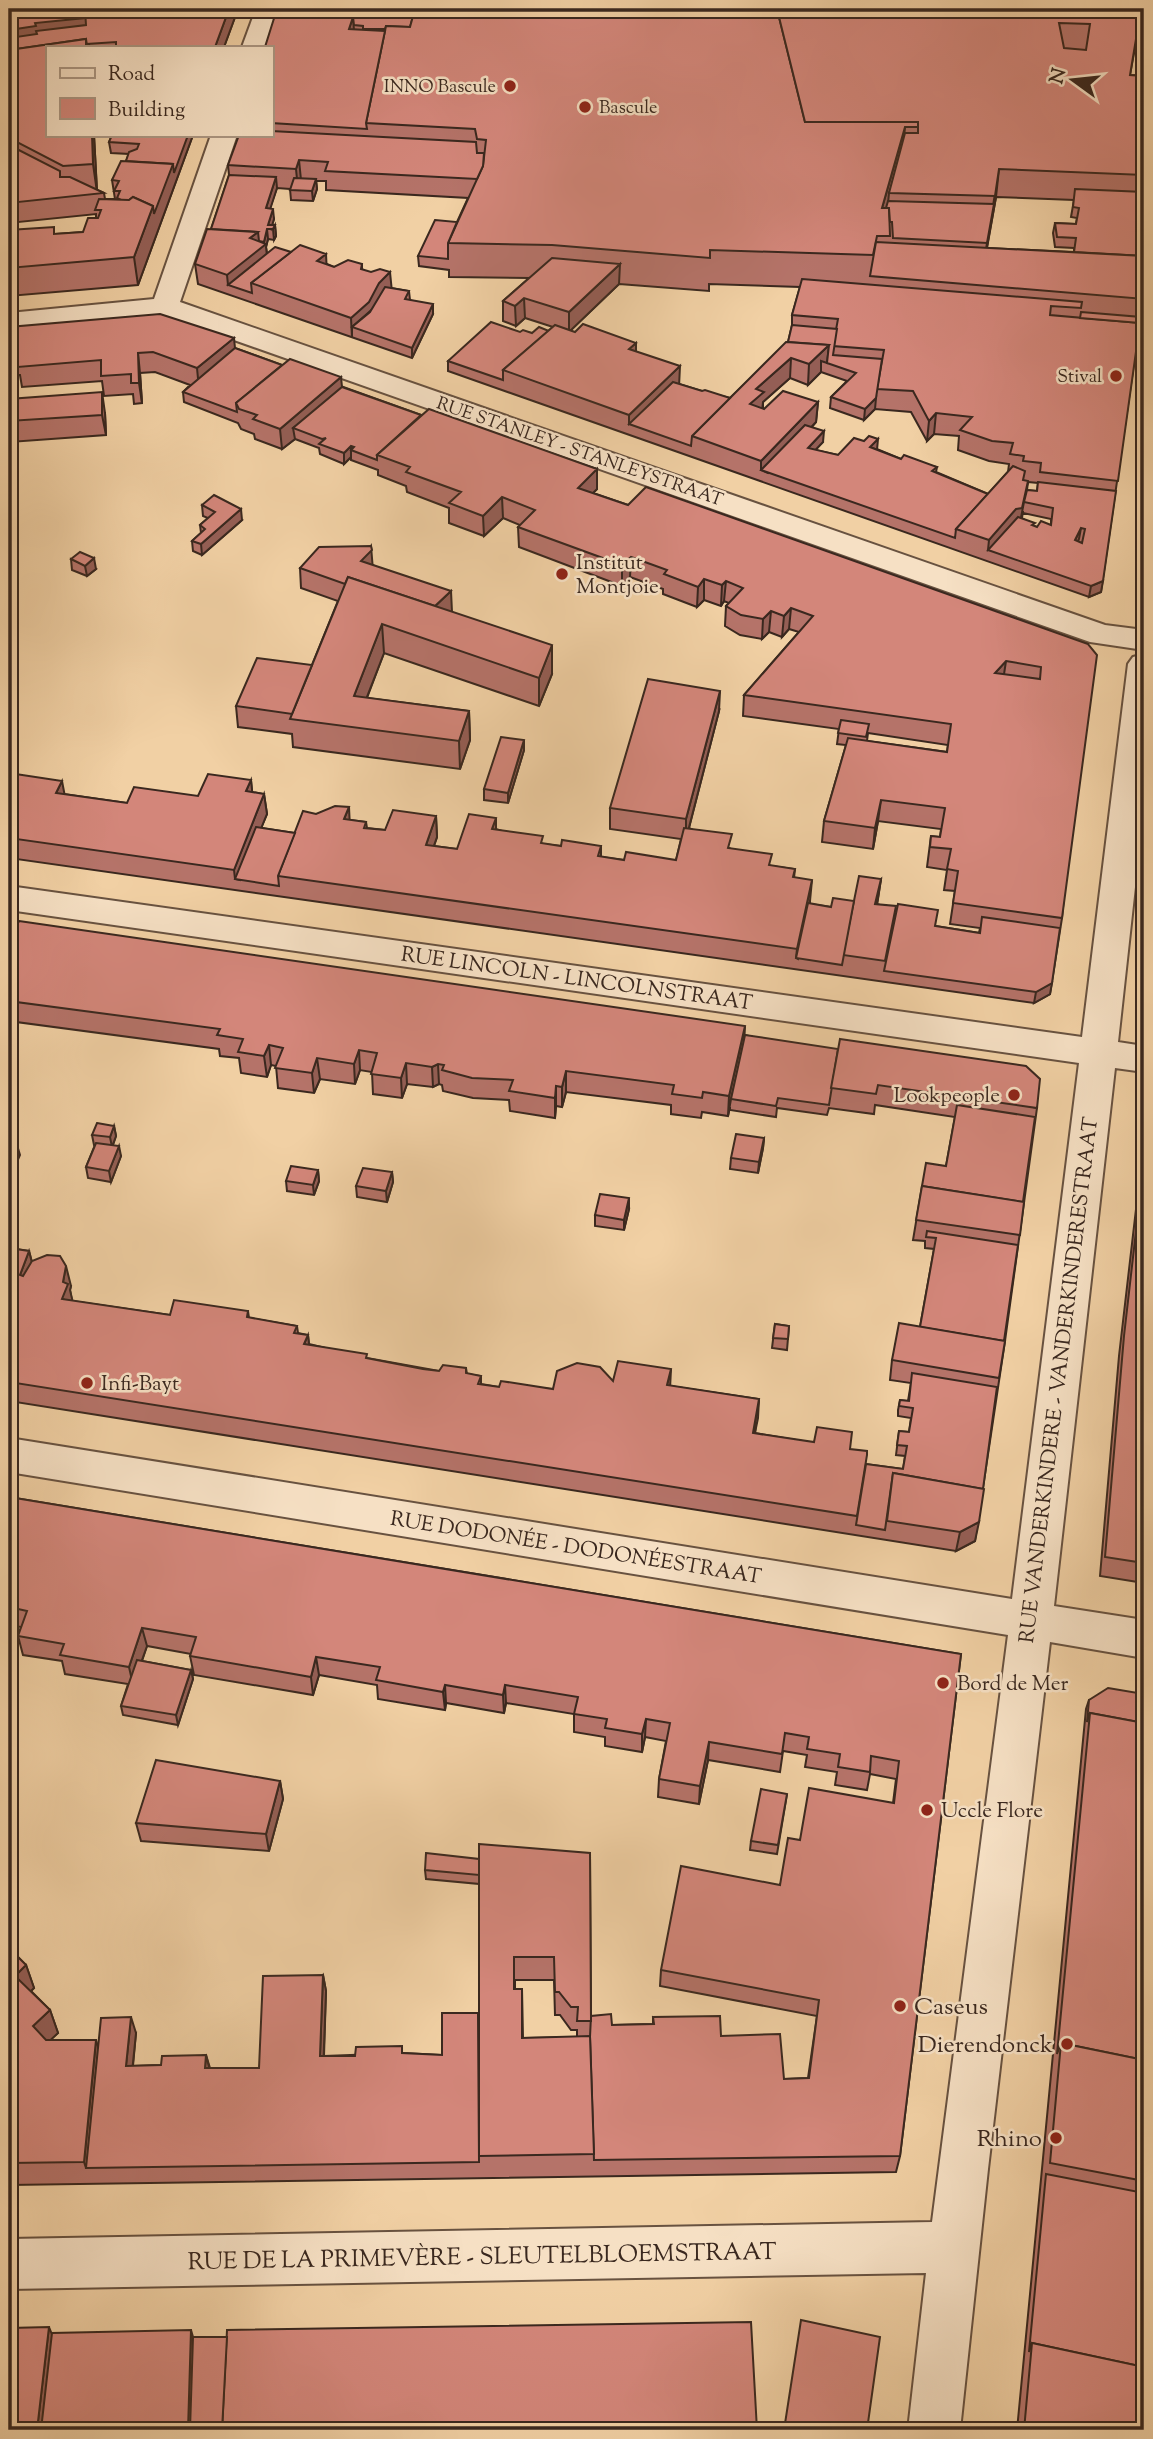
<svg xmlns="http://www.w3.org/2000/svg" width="1153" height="2439" font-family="'Sorts Mill Goudy',serif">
	<rect width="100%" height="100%" fill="#f1d0a4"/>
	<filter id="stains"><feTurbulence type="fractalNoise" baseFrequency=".00286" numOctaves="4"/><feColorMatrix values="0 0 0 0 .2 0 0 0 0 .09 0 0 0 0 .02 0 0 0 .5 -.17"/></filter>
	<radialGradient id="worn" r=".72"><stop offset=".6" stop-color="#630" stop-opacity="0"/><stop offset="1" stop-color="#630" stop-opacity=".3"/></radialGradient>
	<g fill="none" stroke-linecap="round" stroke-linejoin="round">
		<g stroke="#685240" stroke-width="4">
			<g id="minor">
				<polygon points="256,9 280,9 266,47 242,47"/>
				<polygon points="211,135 237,135 180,302 1105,625 1144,630 1144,650 1090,642 163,315 9,329 9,313 154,299"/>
				<polygon points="1144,654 1144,805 1118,1042 1144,1046 1144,1072 1115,1068 1054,1606 1144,1620 1144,1658 1050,1642 988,2169 960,2430 908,2430 926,2273 9,2289 9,2239 932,2222 1008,1635 9,1472 9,1438 1012,1599 1079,1063 9,910 9,886 1082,1037 1128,664 1133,657"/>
			</g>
		</g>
		<use href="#minor" fill="#f6e0c4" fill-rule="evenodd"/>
	</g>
	<g fill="#b57369" stroke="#3a281f" stroke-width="2" fill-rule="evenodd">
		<polygon points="9,9 238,9 224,47 47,47 47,135 94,135 97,190 104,193 105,199 115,199 112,180 126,161 129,154 111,153 109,142 112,135 111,135 193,135 138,285 9,296 9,230 55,234 83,232 96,218 96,214 9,223"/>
		<path d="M281,9H1144V55L1134,53L1130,75L1144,76V295L1101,592L1089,597L448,371V361L520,332L532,333L549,331L553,327L525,318L516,326L503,321V301L529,278L449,277V270L419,266L418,256L457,222L468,198L326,190V181H316L317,189L313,201L291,200L290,189L277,188L270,208L274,219L272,225H275L276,236L274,240L268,239L266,247L267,253L327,264L334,267L362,264V269L391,288L409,291L410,300L433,314L412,358L198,284L195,264L211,229L229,175L228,165L271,135V47L281,13ZM996,197L1074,200L1071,217L1077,218L1076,224L1055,223L1053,233L1055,247L1074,248V252L987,248ZM619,284L709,291V284L800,287L792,315V325L788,342L730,398L702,391L679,384L570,331ZM821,372L847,381L831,397L830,408L864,420L875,409L911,412L927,441L934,434L959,436L958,450L989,461L1009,464L1008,472L988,494L936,472L937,467L901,459L877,449L838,455L815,450L823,442L812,427L816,422L818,402L764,409L763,408V402L790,378L808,385ZM1028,482L1038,483L1037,491L1027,490ZM1023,511V513L1051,519V525L1037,527L1034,526L1022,518Z"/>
		<path d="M9,327L235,348L421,415L597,469V489L593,493L628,505L1088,644L1062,918L1050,994L1034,1003L9,858V773L64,794L127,803L198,796L251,780L252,792L264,794L267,814L261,828L295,833L350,820L366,822L367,828L385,830L436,816L437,837L434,846L457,849L496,829L543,844L561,846H601V857L624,860H676L681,839L610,829V808L719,711L689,828L731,849L771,866L795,869L794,878L810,901V904L831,907L854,901L881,879L877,904L936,926L979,933L980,928L950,924L955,891L944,890L947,870L927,867L931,836L940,837L941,829L878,821L873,849L822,842L824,821L846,745L837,744L839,729L743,716L744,695L799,632L789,629L782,637L769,632L762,639L740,635L725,626L726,606L729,603L724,601L721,606L704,600L697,607L663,594V589L630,577L622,586L519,547L518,527L520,525L503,518L484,536L449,523V508L407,492L406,486L378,475V470L351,460V457L344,464L320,454L319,448L295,439L282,449L255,439L254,434L241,429L238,423L184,402L183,392L190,385L155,372L140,373L142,403L134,404L133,394L104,396L102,381L22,387L20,375H9ZM868,733L948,745L947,752L867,741Z"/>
		<polygon points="9,399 105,413 106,435 10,442"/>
		<polygon points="202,505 242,520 202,555 193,551 192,541 201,533 200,525 208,518 203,516"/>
		<polygon points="71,559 96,569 87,576 72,570"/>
		<polygon points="373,565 452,612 552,674 539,706 384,653 367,698 469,711 470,740 460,769 293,747 292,734 238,727 236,706 312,665 338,601 301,588 300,568"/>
		<polygon points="524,750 508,803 484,800 484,789"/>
		<polygon points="9,929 745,1035 1037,1108 1005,1341 975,1541 956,1551 9,1401 9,1248 29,1251 32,1262 71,1286 70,1290 72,1301 170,1315 248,1311 249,1318 297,1326 298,1333 308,1335 309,1344 367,1358 439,1371 466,1368 467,1374 481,1376 481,1384 499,1387 553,1389 613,1381 670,1386 759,1399 755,1433 850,1449 866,1464 903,1469 905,1456 896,1455 899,1431 909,1432 911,1418 898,1416 898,1410 900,1400 908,1401 911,1383 890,1380 892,1360 920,1327 934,1249 925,1248 925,1241 913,1240 922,1186 946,1166 955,1117 875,1105 874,1114 829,1108 827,1115 777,1108 776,1117 730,1110 730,1107 728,1116 702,1112 701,1118 671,1114 671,1105 566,1092 562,1107 556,1106 555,1118 510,1111 509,1100 473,1098 443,1091 442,1085 439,1084 433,1087 407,1084 402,1098 373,1094 372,1072 360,1070 355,1084 320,1079 314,1093 278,1088 276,1066 271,1065 267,1077 241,1073 239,1058 220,1056 219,1049 9,1021"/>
		<polygon points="114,1126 116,1136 113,1145 121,1156 111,1182 88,1178 86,1167 95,1145 94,1145 92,1135"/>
		<polygon points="764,1138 763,1148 758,1173 730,1169 731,1158"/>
		<polygon points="1144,1140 1144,1583 1100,1576 1119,1356"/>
		<polygon points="318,1170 319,1181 314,1195 287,1191 286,1181"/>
		<polygon points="392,1172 393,1182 387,1202 357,1197 356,1186"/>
		<polygon points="629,1209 624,1230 595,1226 595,1215"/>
		<polygon points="775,1324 789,1326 787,1350 772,1348"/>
		<path d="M9,1497L961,1654L900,2156L896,2172L9,2185V1948L26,1965L34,1988L31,1991L50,2010L58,2033L50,2040L98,2046L136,2033L133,2066L161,2065L206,2055L210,2068H259L323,1975L326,1991L324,2056L403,2053L442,2055L479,2027V1884L426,1879L425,1870L479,1859L590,1853L591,2016L612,2025L653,2024V2017L721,2036L784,2079L808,2078L817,2016L660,1986L661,1970L780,1885L800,1840L893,1803L896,1779L870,1774L867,1790L835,1785L837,1772L805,1767L807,1755L783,1751L780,1772L708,1760L699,1804L658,1797L659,1779L666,1741L645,1737L642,1752L605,1746V1737L574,1732V1714L506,1703L504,1713L446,1703L445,1710L378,1699L377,1685L319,1675L313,1695L194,1675L190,1656L191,1654L147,1646L142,1661L191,1670L193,1679L178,1725L123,1715L121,1706L128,1684L65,1674L62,1661L23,1655L18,1636L21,1627L9,1625ZM515,1980H554L555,2015H560L571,2030H577V2037L523,2038L522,1989H515Z"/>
		<polygon points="1144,1694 1144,2430 1017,2430 1086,1709 1089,1700"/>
		<polygon points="280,1781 283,1799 269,1851 141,1841 136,1823"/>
		<polygon points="787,1794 777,1854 750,1850 751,1841"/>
	</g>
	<g fill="#945e55" stroke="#3a281f" stroke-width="2">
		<polygon points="84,9 89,31 89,45 87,44 87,47 80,47 9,58 9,30"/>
		<polygon points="229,9 238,9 224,47 215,47"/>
		<polygon points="353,17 355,44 349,29"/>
		<polygon points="905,127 902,160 889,193 887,214 882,208"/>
		<polygon points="92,135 94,135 97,192 93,164"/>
		<polygon points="188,135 193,135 138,285 134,257 153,206 173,164"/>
		<polygon points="299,160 301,180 298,189 296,169"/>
		<polygon points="999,169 996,197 984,263 987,243"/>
		<polygon points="276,177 277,188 267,219 266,208"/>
		<polygon points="316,179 317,189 313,201 312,191"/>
		<polygon points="273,209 274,219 271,229 268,225"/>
		<polygon points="275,225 276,236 274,240 273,229"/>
		<polygon points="267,229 268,239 266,247 268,264 228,285 227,275 250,238 258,232 264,242"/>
		<polygon points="326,254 327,274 317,261"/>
		<polygon points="620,264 619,284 569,332 569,312"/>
		<polygon points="390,272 392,292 352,327 352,338 351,318 379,283"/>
		<polygon points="524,298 525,318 516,326 515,306"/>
		<polygon points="433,304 433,314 412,358 412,348"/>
		<polygon points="234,338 236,358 199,389 197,368"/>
		<polygon points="636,343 636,363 629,349"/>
		<polygon points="829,345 827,363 821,361 821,372 808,385 809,364"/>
		<polygon points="138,353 140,373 142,403 139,383"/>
		<polygon points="791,358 790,378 763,402 762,412 750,404 756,389"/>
		<polygon points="680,366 679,387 629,424 629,415"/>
		<polygon points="341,377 343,397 293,428 295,439 282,449 280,429"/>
		<polygon points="102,392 105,413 106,435 102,415"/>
		<polygon points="876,398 875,409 864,420 865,409"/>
		<polygon points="818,402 816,422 768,473 761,470 761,461"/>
		<polygon points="936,413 934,434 927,441 929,421"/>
		<polygon points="824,431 823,442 807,459 808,448"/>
		<polygon points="878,439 877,450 870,447"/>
		<polygon points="351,446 351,457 344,464 344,453"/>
		<polygon points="597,469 597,489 578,508 578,488"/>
		<polygon points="1028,481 1019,528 988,550 989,540"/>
		<polygon points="502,497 503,518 484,536 483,516"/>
		<polygon points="241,509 242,520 202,555 201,544"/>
		<polygon points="1081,528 1079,539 1073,551 1075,540"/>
		<polygon points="371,546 373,570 361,561"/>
		<polygon points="631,557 630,577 622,586 622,565"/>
		<polygon points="94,558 96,569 87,576 85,566"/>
		<polygon points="704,579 704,600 697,607 698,587"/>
		<polygon points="726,581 724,601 721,606 722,585"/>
		<polygon points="1103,581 1101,592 1089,597 1091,586"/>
		<polygon points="451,591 452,612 429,612"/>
		<polygon points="791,608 789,629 782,637 784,616"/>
		<polygon points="771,611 769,632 762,639 763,619"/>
		<polygon points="382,624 384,653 356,725 354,696"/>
		<polygon points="552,645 552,674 539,706 539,678"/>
		<polygon points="1006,661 1003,681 995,673"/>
		<polygon points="720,691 719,711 686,839 686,819"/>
		<polygon points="469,711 470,740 460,769 459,741"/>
		<polygon points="524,740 524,750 508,803 508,793"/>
		<polygon points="251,780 253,800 246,791"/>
		<polygon points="62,781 66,802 56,793"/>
		<polygon points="264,794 267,814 240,880 235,879 234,870"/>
		<polygon points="881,800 878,821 873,849 875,828"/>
		<polygon points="349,807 350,828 344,819"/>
		<polygon points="436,816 437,837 427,865 426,845"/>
		<polygon points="496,818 496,838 492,829"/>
		<polygon points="881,879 878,899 873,924 875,904"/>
		<polygon points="812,880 810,901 798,959 796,958 797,949"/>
		<polygon points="1052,983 1050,994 1034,1003 1036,992"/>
		<polygon points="745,1026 744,1046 731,1099 728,1116 729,1096"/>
		<polygon points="269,1045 271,1065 267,1077 264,1056"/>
		<polygon points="359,1050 360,1070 355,1084 354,1064"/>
		<polygon points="317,1058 320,1079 314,1093 312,1073"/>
		<polygon points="406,1063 407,1084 402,1098 401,1078"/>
		<polygon points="438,1064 439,1084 433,1087 432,1067"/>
		<polygon points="566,1071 566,1092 562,1107 562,1087"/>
		<polygon points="556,1086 556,1106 555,1118 555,1098"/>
		<polygon points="114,1126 116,1136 112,1147 110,1137"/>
		<polygon points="764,1138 763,1148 758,1173 759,1162"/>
		<polygon points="17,1145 20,1155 9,1180 9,1163"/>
		<polygon points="119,1146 121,1156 111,1182 109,1171"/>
		<polygon points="318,1170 319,1181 314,1195 313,1185"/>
		<polygon points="392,1172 393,1182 387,1202 386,1191"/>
		<polygon points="629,1198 629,1209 624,1230 624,1220"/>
		<polygon points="29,1251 34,1271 24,1295 20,1275"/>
		<polygon points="66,1266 71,1286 70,1290 73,1303 62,1299 63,1282"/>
		<polygon points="308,1335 310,1354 304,1344"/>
		<polygon points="671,1369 670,1389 667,1385"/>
		<polygon points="759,1399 758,1418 751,1452 753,1433"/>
		<polygon points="979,1522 975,1541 956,1551 960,1532"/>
		<polygon points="142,1628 147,1646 133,1685 129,1667"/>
		<polygon points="316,1657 319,1675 313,1695 311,1677"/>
		<polygon points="191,1670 193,1679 178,1725 176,1715"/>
		<polygon points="445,1685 446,1703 445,1710 443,1692"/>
		<polygon points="505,1685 506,1703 504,1713 503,1695"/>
		<polygon points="646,1719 645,1737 642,1752 642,1734"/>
		<polygon points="709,1742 708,1760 699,1804 700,1786"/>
		<polygon points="280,1781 283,1799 269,1851 266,1834"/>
		<polygon points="26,1965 34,1988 23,1999 15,1976"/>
		<polygon points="323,1975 326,1991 323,2072 320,2056"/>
		<polygon points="50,2010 58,2033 41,2049 33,2026"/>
		<polygon points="131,2017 136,2033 131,2082 126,2066"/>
		<polygon points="96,2040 103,2062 86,2168 84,2162"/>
		<polygon points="206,2055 210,2071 205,2068"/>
		<polygon points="49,2327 57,2347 48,2430 37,2430"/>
		<polygon points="191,2330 195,2344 193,2430 188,2430"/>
	</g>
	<g fill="#d3867a" stroke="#3a281f" stroke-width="2" fill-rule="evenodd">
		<polygon points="9,9 85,9 85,18 35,23 36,26 9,30"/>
		<polygon points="85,9 229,9 215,47 116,47 116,42 87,44 87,46 86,39 9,50 9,38 37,34 36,31 86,25"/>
		<polygon points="310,9 415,9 410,27 386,26 385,29 363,29 363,26 354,25 353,17 335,16 337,10"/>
		<polygon points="415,9 777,9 805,122 918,122 919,127 905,127 882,208 889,208 890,236 877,236 873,255 710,250 710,258 552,245 448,243 483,166 486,140 477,139 475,129 366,123 386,26 410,27"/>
		<path d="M777,9H1144V27H1138L1130,75L1144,76V175L999,169L995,196L889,193L905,133H918V122H805ZM1059,23L1090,24L1086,50L1064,48Z"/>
		<polygon points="276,12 353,17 349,29 385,31 366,123 367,129 271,123 271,47 265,47"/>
		<polygon points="86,39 86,47 47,47 47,135 92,135 93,164 63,166 9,138 9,50"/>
		<polygon points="271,131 476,142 477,153 484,153 483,166 477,179 325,171 328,162 299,160 296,169 228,165 239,135 271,135"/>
		<polygon points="112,135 188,135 174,173 173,164 126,161 129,152 137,149 139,144 109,142"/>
		<polygon points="9,145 60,171 60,177 70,177 104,193 9,203"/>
		<polygon points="121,161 173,164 154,214 153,206 133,197 129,200 121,200 117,198 120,191 114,191 119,181 112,180"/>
		<polygon points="229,175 276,177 266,208 273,209 268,225 275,225 273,229 267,229 264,242 259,241 258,232 211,229"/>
		<polygon points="294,178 316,179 312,191 290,190"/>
		<polygon points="1075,189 1144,192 1144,256 1074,252 1076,238 1057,237 1055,223 1076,224 1079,208 1073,207"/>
		<polygon points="133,197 153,206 134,257 9,268 9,230 54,227 54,234 83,232 88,218 98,218 101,210 95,210 99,199 129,200"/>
		<polygon points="888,201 994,204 987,243 893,238 892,222 890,222 889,208 886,208"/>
		<polygon points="435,220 457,222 448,243 448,259 418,256"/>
		<polygon points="207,229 258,232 250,238 266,244 227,275 195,264"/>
		<polygon points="876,242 1144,256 1144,299 870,276"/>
		<polygon points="300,245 326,254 317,261 334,267 348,260 362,264 361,269 371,272 380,269 390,272 379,283 369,302 351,318 251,283"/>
		<polygon points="275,247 291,252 251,283 252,293 228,285"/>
		<polygon points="552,258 620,264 569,312 524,298 515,306 503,301"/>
		<polygon points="802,279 1082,302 1081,308 1051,306 1050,315 1140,323 1118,481 1040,472 1041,463 1023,461 1024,456 1010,454 1013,443 992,441 960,430 972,417 936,413 929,421 913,391 877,389 884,350 833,346 838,319 792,315"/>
		<polygon points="385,287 409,291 405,299 433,304 412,348 352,327 370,312"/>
		<polygon points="1081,312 1141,317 1140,323 1080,318"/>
		<polygon points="160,314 234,338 197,368 153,352 138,353 139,383 131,383 131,374 101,376 101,360 18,367 18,355 9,355 9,327"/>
		<polygon points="491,322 520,332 523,330 532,333 539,327 549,331 503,370 503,380 448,361"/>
		<polygon points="583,324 636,343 629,349 680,366 629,415 503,370 555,325 575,332"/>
		<polygon points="792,325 837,329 833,355 882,359 876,398 865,409 831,397 856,373 827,363 829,345 788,342"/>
		<polygon points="786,342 829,345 809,364 791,358 756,389 764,392 750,404 764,409 783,391 818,402 761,461 692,436"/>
		<polygon points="235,348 282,365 236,403 237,412 183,392"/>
		<polygon points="290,359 341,377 280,429 253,419 257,415 239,409 236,403"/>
		<polygon points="673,382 702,391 705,390 730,398 692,436 691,446 629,424"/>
		<polygon points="342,387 421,415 377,455 377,460 351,450 354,447 351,446 344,453 319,444 326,438 322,439 293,428"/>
		<polygon points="102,392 102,415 9,421 9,399"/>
		<path d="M429,409L597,469L578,488L628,505L646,487L1088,644L1097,655L1062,918L953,903L958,871L947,869L951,849L930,847L931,836L940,837L945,808L881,800L875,828L824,821L848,738L947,752L951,724L744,695L813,616L791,608L784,616L771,611L763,619L741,615L726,606L743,588L726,581L722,585L704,579L698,587L664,574L667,570L631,557L622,565L518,527L535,510L502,497L483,516L449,503L461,492L406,472L410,467L377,455ZM1006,661L1041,667L1040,679L995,673Z"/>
		<polygon points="805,425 824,431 808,448 838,455 854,438 864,441 869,436 878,439 870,447 901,459 904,455 937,467 932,471 988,494 956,529 955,538 761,470"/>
		<polygon points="1013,466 1025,471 1023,480 1028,481 1022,508 1016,509 989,540 956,529"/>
		<path d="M1038,482L1116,491L1103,581L1091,586L988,550L1018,517L1035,523L1032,525L1037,527L1041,521L1051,525L1053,508L1024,502L1027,490L1037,491ZM1081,528L1085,529L1082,543L1075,540Z"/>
		<polygon points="214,495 241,509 201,544 192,541 205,529 200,525 215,512 202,505"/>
		<polygon points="371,546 372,550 361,561 451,591 435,606 348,577 345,584 300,568 319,547"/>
		<polygon points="80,552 94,558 85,566 71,559"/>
		<polygon points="348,577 552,645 539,678 382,624 354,696 469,711 459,741 290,719"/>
		<polygon points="257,658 312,665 292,714 236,706"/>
		<polygon points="648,679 720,691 686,819 610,808"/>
		<polygon points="841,720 869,724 866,737 838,733"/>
		<polygon points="501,737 524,740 508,793 484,789"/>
		<polygon points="9,773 62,781 56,793 127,803 134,787 198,796 208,774 251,780 246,791 264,794 234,870 9,838"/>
		<polygon points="335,806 349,807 344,819 366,822 364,828 385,830 393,810 436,816 426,845 457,849 469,814 496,818 492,829 543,836 541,843 561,846 562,840 601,846 598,856 624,860 626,852 676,860 684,828 732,834 728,848 772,854 769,865 795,869 793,877 812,880 797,949 278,876 303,811 316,814"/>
		<polygon points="256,827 295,833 278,876 279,886 235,879"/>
		<polygon points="859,876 881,879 875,904 896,906 885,961 843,955"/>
		<polygon points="833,898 854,901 842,965 796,958 808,903 831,907"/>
		<polygon points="898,904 938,910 935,926 980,933 982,917 1060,928 1052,983 1036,992 884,971"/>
		<polygon points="19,921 745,1026 729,1096 703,1092 702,1098 672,1094 674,1085 566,1071 562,1087 556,1086 555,1098 509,1091 513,1080 472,1078 442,1070 444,1065 438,1064 432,1067 406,1063 401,1078 371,1074 377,1053 359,1050 354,1064 317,1058 312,1073 275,1068 283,1048 269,1045 264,1056 238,1052 243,1039 217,1035 220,1029 9,1001 9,941"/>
		<polygon points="9,929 14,929 9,941"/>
		<polygon points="745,1035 838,1049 829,1105 778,1098 776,1106 731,1099"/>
		<polygon points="840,1039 1026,1066 1040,1079 1037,1108 878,1085 876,1094 831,1088"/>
		<polygon points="957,1105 1035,1117 1023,1202 922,1186 926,1163 946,1166"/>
		<polygon points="97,1123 114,1126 110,1137 92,1135"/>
		<polygon points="736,1134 764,1138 759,1162 731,1158"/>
		<polygon points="96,1143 119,1146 109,1171 86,1167"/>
		<polygon points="9,1145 17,1145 9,1163"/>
		<polygon points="1144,1161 1144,1563 1105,1557 1124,1336"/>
		<polygon points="291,1166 318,1170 313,1185 286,1181"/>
		<polygon points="363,1168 392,1172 386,1191 356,1186"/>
		<polygon points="922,1186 1024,1202 1020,1235 916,1220"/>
		<polygon points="600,1194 629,1198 624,1220 595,1215"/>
		<polygon points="927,1231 1018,1245 1004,1341 920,1327 936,1238 926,1237"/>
		<polygon points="9,1248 29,1251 20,1275 23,1276 32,1261 47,1255 60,1256 66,1266 63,1282 68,1284 62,1299 170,1315 174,1300 248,1311 247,1317 297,1326 294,1333 308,1335 304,1344 367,1354 366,1358 423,1369 439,1371 443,1365 466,1368 466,1373 481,1376 478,1384 499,1387 501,1381 553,1389 557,1371 577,1363 600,1367 613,1381 618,1361 671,1369 667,1385 759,1399 753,1433 814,1442 817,1427 852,1432 850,1449 867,1451 867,1455 857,1516 9,1382"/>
		<polygon points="899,1323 1005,1341 999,1378 892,1360"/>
		<polygon points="775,1324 789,1326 788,1339 773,1338"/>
		<polygon points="912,1373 997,1387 983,1489 893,1473 885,1530 856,1525 866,1464 903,1469 907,1446 897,1445 899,1431 909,1432 913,1408 899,1406 900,1400 909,1401"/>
		<polygon points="893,1473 984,1489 979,1522 960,1532 887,1521"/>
		<polygon points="9,1497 961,1654 900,2156 594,2160 590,2037 591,2016 611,2014 612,2025 654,2024 653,2017 720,2016 721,2036 780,2034 784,2079 809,2078 819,2000 661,1970 681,1866 780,1885 788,1838 800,1840 809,1788 894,1803 899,1761 871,1756 870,1772 838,1767 840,1754 807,1749 809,1737 785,1733 782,1754 709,1742 700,1786 659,1779 670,1723 646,1719 642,1734 605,1728 607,1719 574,1714 578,1697 505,1685 503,1695 445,1685 443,1692 376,1680 380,1667 316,1657 311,1677 190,1656 196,1637 142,1628 129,1667 60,1655 64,1644 18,1636 27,1611 9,1607"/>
		<polygon points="137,1660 191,1670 176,1715 121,1706"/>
		<polygon points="1108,1688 1144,1694 1144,1723 1090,1713 1087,1722 1089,1700"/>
		<polygon points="1090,1713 1144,1723 1144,2060 1061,2043 1057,2054"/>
		<polygon points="156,1760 280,1781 266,1834 136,1823"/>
		<polygon points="761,1789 787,1794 778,1845 751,1841"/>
		<polygon points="479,1844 590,1853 591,2021 577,2021 578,2007 571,2007 559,1992 555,1992 554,1957 514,1957 514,1989 522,1989 522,2038 590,2036 594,2154 479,2156"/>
		<polygon points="426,1853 479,1859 479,1875 425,1870"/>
		<polygon points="9,1948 26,1965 15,1976 50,2010 33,2026 46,2040 96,2040 84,2162 9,2163"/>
		<polygon points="323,1975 320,2056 355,2056 356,2047 402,2046 402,2053 442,2055 442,2013 478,2013 479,2162 86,2168 101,2018 131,2017 126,2066 161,2065 162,2056 206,2055 205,2068 259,2068 263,1976"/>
		<polygon points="1061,2043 1144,2060 1144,2181 1050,2163"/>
		<polygon points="1046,2174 1144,2193 1144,2367 1032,2343 1029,2352"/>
		<polygon points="801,2320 880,2337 867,2430 784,2430"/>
		<polygon points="751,2322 757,2430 222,2430 227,2330"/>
		<polygon points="49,2327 37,2430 9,2430 9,2328"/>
		<polygon points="191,2330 188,2430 41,2430 52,2333"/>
		<polygon points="193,2337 227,2337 222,2430 190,2430"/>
		<polygon points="1032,2343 1144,2367 1144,2430 1024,2430"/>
	</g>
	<g fill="#8f2418" stroke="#f6e0c4" stroke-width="2.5">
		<circle cx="510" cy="86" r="7"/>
		<circle cx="585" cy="107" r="7"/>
		<circle cx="1116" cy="376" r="7"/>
		<circle cx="562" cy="574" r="7"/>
		<circle cx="1014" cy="1095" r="7"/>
		<circle cx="87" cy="1383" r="7"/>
		<circle cx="943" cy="1683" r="7"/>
		<circle cx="927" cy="1810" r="7"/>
		<circle cx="900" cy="2006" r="7"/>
		<circle cx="1067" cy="2044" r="7"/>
		<circle cx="1056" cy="2138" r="7"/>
	</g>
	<g text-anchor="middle" stroke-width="5" stroke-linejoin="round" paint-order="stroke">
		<g font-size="18" fill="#3a281f" stroke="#f6e0c4" text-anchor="end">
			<text x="496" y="92">INNO Bascule</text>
			<text x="599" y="113" text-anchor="start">Bascule</text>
			<text x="1102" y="382">Stival</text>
		</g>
		<g font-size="18" fill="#3a281f" stroke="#f6e0c4">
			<text transform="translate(580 451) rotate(19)" y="6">RUE STANLEY - STANLEYSTRAAT</text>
		</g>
		<g font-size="21" fill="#3a281f" stroke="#f6e0c4" text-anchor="start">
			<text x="576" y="569">Institut<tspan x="576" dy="24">Montjoie</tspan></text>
			<text x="1000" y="1102" text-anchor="end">Lookpeople</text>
			<text x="101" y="1390">Infi-Bayt</text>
			<text x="957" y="1690">Bord de Mer</text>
			<text x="941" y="1817">Uccle Flore</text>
		</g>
		<g font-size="21" fill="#3a281f" stroke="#f6e0c4">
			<text transform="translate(577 978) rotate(8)" y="7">RUE LINCOLN - LINCOLNSTRAAT</text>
			<text transform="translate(1058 1380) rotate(-83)" y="7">RUE VANDERKINDERE - VANDERKINDERESTRAAT</text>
			<text transform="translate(576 1547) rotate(9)" y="7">RUE DODONÉE - DODONÉESTRAAT</text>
		</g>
		<g font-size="24" fill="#3a281f" stroke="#f6e0c4" text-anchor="end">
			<text x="914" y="2014" text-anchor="start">Caseus</text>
			<text x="1053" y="2052">Dierendonck</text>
			<text x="1042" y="2146">Rhino</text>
		</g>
		<g font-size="24" fill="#3a281f" stroke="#f6e0c4">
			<text transform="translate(482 2256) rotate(-1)" y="8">RUE DE LA PRIMEVÈRE - SLEUTELBLOEMSTRAAT</text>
		</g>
	</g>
	<rect width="1153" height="2439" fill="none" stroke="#f1d0a4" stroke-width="35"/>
	<rect x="10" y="10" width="1132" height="2418" fill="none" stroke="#3a281f" stroke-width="3.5"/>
	<rect x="18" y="18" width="1118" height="2404" fill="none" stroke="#3a281f" stroke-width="2"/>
	<rect x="46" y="46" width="228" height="91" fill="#f6e0c4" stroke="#ab9682" stroke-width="2"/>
	<rect x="60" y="68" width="35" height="10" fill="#f6e0c4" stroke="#ab9682" stroke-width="2"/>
	<text x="108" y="80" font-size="21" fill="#3a281f">Road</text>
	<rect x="60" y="98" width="35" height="21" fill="#d3867a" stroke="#ab9682" stroke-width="2"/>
	<text x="108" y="116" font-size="21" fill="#3a281f">Building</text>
	<g transform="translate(1073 80) rotate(285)" stroke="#f6e0c4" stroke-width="5" paint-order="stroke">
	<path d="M0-5L12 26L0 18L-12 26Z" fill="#3a281f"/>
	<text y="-10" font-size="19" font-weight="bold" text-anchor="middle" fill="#3a281f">N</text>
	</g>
	<rect width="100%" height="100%" filter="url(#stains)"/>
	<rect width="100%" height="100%" fill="url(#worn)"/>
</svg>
